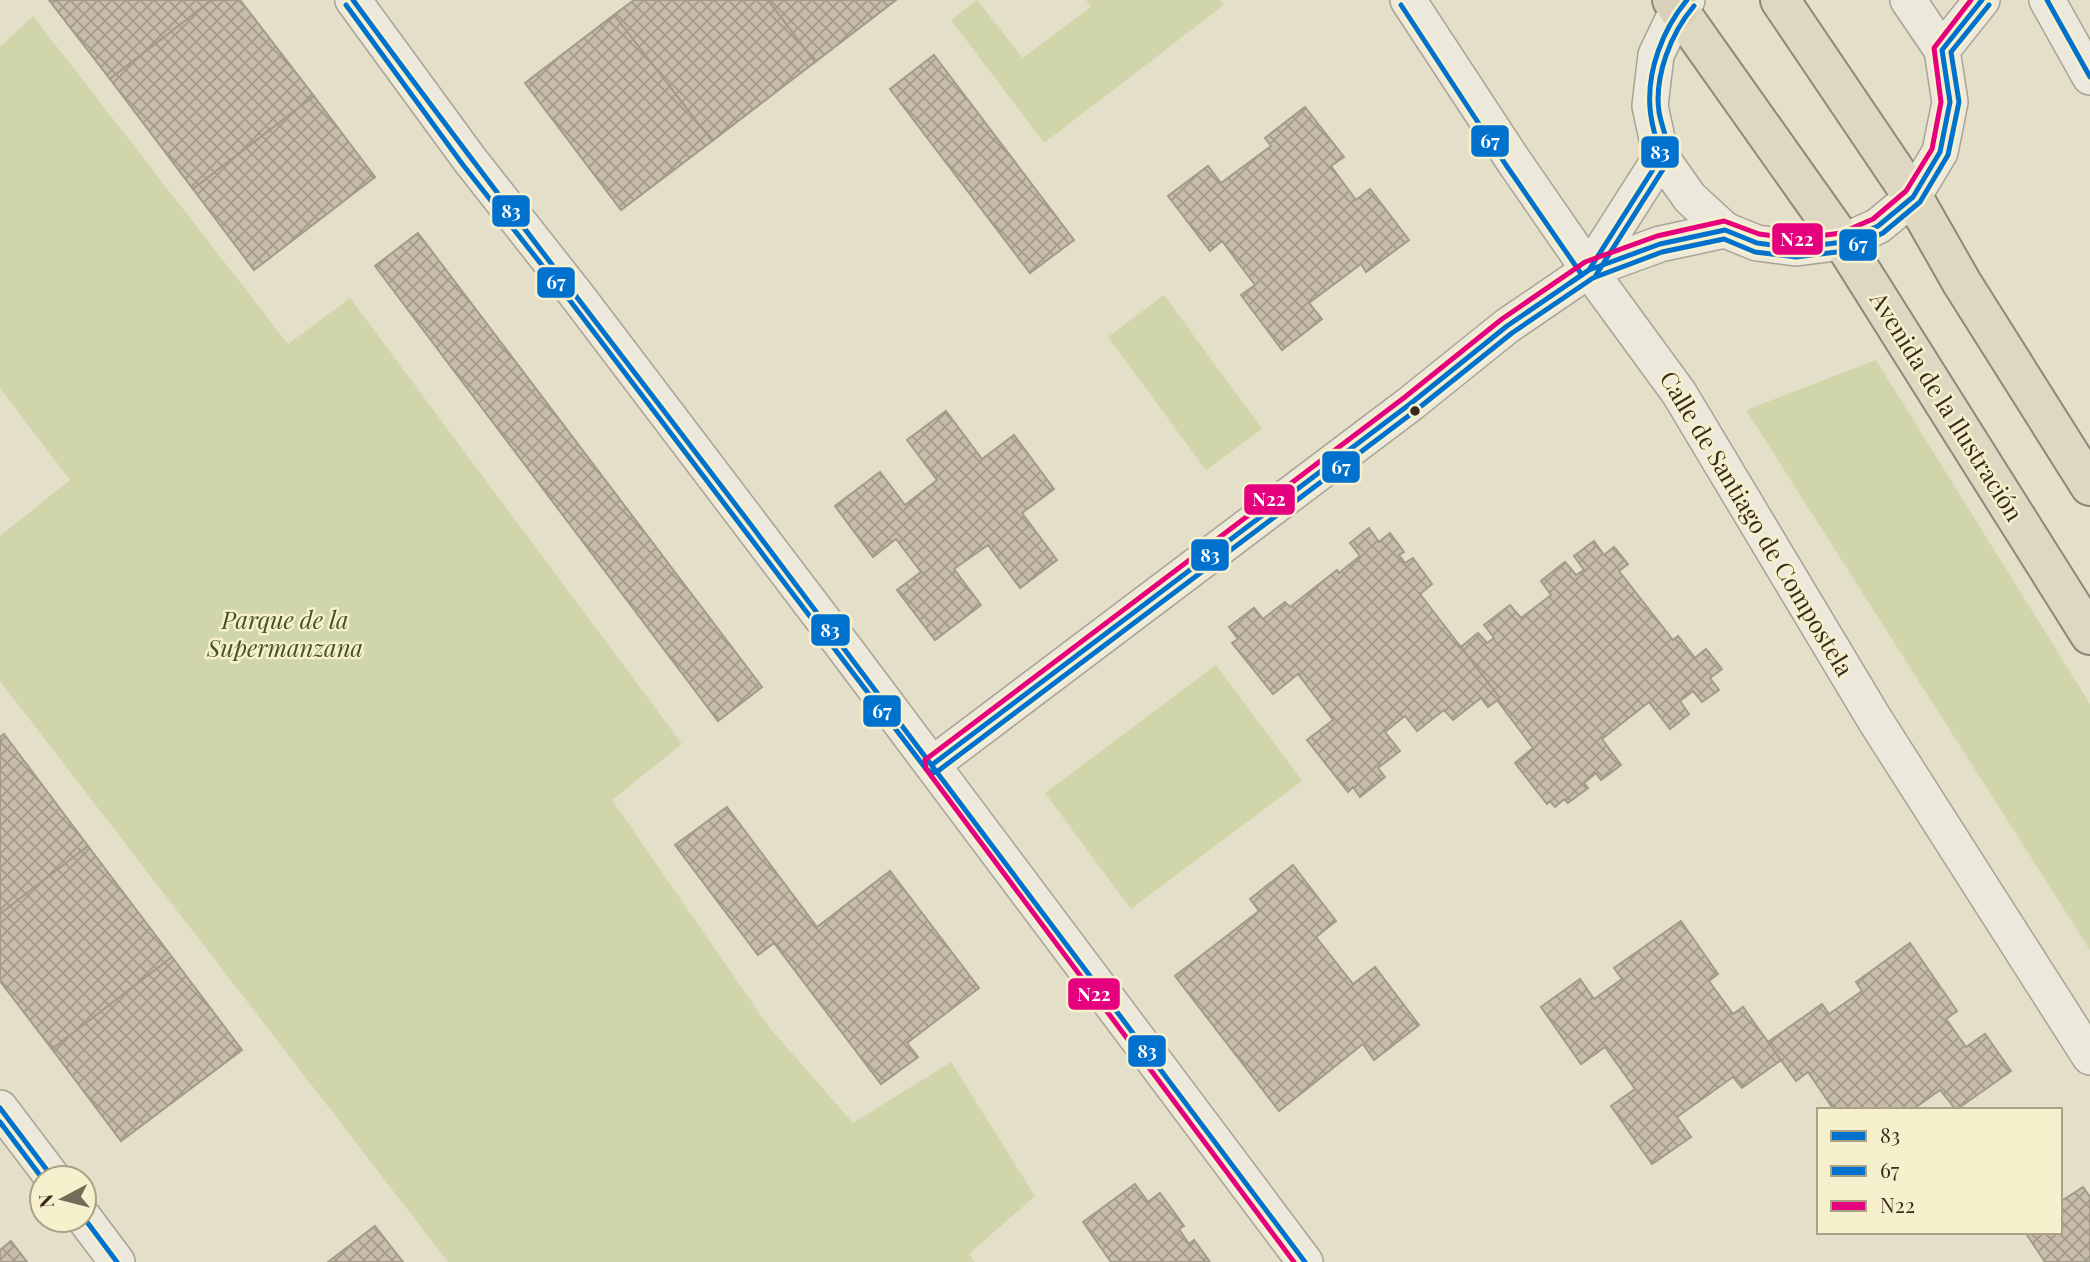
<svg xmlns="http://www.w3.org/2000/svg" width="2090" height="1262" font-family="'Playfair Display',serif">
	<defs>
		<pattern id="building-cross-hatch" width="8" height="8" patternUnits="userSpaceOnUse" patternTransform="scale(1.75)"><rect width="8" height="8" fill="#c8bdaa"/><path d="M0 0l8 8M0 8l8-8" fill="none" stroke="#a39a8a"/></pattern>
	</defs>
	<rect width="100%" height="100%" fill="#e4dfc9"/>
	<g fill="#d0d6aa">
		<polygon points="977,0 1023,58 1091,7 1086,0 1220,0 1224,5 1044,143 951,20"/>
		<polygon points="33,16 288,344 350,298 682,744 612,800 769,1027 853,1123 951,1062 1035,1196 969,1254 975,1262 448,1262 0,681 0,536 70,480 0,388 0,47"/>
		<polygon points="1164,295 1262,429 1206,470 1108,337"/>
		<polygon points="1876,360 2090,704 2090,950 1746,410"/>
		<polygon points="1216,665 1302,781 1131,909 1045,793"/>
	</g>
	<g fill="url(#building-cross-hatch)" stroke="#a49a89" stroke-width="2">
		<polygon points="49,0 212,0 110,79"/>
		<polygon points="212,0 240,0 314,96 193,189 110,79"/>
		<polygon points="634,0 768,0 815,62 712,141 614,15"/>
		<polygon points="768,0 896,0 815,62"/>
		<polygon points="614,15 712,141 621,210 525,83"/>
		<polygon points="934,55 1074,240 1030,273 890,89"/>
		<polygon points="314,96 375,177 254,270 193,189"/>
		<polygon points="1305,107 1344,157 1331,166 1356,200 1370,189 1409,240 1366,272 1361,264 1309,303 1322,319 1282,350 1241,295 1255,285 1222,241 1210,251 1168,196 1208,166 1221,183 1271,146 1265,138"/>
		<polygon points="418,233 762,687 718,721 375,266"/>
		<polygon points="946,411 982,459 1014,435 1054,489 1022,513 1057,560 1020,588 988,545 954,569 981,605 935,640 897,590 921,572 896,539 873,557 835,506 880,472 905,505 937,480 907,440"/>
		<polygon points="1369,528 1379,542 1390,533 1404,552 1399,555 1405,563 1413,558 1432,584 1420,594 1500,698 1488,707 1481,698 1453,720 1444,710 1417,731 1405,716 1385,732 1400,751 1378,768 1385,777 1360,797 1353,787 1348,792 1307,740 1333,720 1298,674 1273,694 1232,643 1238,639 1229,627 1254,608 1263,619 1285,602 1290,607 1337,570 1339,573 1360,556 1350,543"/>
		<polygon points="1594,541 1604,555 1614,547 1628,564 1619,571 1673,640 1678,636 1695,658 1706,649 1722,669 1710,678 1719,690 1702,702 1693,691 1680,701 1689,714 1670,729 1649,702 1602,739 1621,765 1601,780 1596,773 1584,783 1588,788 1568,803 1564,799 1555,807 1550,801 1547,804 1515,763 1533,748 1497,700 1500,698 1461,647 1478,633 1487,643 1494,638 1484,625 1510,605 1521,618 1551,595 1541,581 1565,562 1576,575 1584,570 1574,556"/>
		<polygon points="4,734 88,846 0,914 0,737"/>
		<polygon points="727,807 817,927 890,871 979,988 907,1043 918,1057 881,1084 774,943 758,955 675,845"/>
		<polygon points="88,846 172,957 52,1049 0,981 0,914"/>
		<polygon points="1293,865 1336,921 1316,937 1353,984 1375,967 1419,1025 1374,1060 1363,1044 1279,1111 1175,976 1259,911 1250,899"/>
		<polygon points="1681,921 1718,974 1709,981 1733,1014 1743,1007 1781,1060 1742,1088 1733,1077 1677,1117 1691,1137 1652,1164 1611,1106 1635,1089 1605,1047 1581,1064 1541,1007 1580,979 1594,999 1622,979 1614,968"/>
		<polygon points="1910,943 1957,1011 1946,1019 1966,1047 1985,1034 2011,1071 1956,1110 1940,1090 1912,1110 1834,1110 1808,1072 1796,1081 1768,1042 1822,1004 1829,1014 1862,991 1856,982"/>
		<polygon points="172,957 242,1050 121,1141 52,1049"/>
		<polygon points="1135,1184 1148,1202 1160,1193 1184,1226 1179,1229 1189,1244 1194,1240 1210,1262 1111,1262 1083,1222"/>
		<polygon points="2083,1187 2090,1197 2090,1262 2045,1262 2025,1232 2060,1232 2060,1202"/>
		<polygon points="375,1226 403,1262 328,1262"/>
		<polygon points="11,1241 27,1262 0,1262 0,1250"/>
	</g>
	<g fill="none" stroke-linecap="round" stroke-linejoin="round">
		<g stroke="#a9a393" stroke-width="38">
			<g id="minor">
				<polyline points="353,0 470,160 578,297 846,650 1305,1262"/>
				<polyline points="1408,0 1513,160 1589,270 1679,393 1875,720 2090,1057"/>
				<polyline points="1687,0 1678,9 1656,55 1650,106 1661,157 1690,198 1725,230 1757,243 1796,248 1843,242 1878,226 1913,197 1940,152 1950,102 1942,50 1908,0"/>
				<polyline points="2047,0 2090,77"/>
				<polyline points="1942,50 1982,0"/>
				<polyline points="1589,270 1661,157"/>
				<polyline points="933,764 1410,404 1507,326 1589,270 1660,244 1725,230"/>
				<polyline points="0,1108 53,1178"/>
				<polyline points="84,1218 117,1262"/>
			</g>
		</g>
		<g stroke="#8e8879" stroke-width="42">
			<g id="trunk">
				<polyline points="1780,0 1913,197 1962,283 2090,486"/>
				<polyline points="1678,9 1843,242 2090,635"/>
			</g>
		</g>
		<g stroke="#8e8879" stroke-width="42">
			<polyline id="motorway" points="1672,0 1678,9"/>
		</g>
		<use href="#minor" stroke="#ece8db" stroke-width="35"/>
		<use href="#trunk" stroke="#ded8c2" stroke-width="38"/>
		<use href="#motorway" stroke="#d8d0b9" stroke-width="38"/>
		<g stroke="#f7f0cd" stroke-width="10">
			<g id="bus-1">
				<path d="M353,0C483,177 618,350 751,525C937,770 1121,1016 1305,1262"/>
				<polyline points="2047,0 2090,77"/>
				<path d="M1570,283L1589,270L1661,157C1657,141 1651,125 1650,108C1647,70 1663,29 1687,0"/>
				<polyline points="933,764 1410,404 1507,326 1589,270 1660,244 1725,230 1757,243 1796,248 1843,242 1878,226 1913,197 1940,152 1950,102 1942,50 1982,0"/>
				<polyline points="0,1108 53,1178"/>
				<polyline points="84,1218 117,1262"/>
			</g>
		</g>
		<g stroke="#f7f0cd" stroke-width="10">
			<g id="bus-2">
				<polyline points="346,5 463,165 571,302 926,769 933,773 938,771 1415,411 1512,333 1593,278 1662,252 1724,239 1755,252 1796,257 1845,251 1883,233 1920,202 1948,155 1959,102 1951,52 1989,5"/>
				<polyline points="1401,5 1506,165 1582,275"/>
				<path d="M1596,275L1669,160C1670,145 1662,128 1659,112C1654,76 1671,33 1694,6"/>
				<polyline points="0,1122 42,1178"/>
			</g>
		</g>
		<g stroke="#f7f0cd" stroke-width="10">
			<polyline id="bus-3" points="1294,1262 926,769 925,760 1405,397 1502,319 1585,262 1657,236 1724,221 1759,234 1796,239 1841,233 1873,219 1906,191 1932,149 1941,102 1934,48 1971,0"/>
		</g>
		<use href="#bus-1" stroke="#0072ce" stroke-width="5"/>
		<use href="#bus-2" stroke="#0072ce" stroke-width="5"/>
		<use href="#bus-3" stroke="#e5007d" stroke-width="5"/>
	</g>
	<circle fill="#372c1b" stroke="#f7f0cd" stroke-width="2.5" cx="1415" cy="411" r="6"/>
	<g text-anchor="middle" stroke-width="5" stroke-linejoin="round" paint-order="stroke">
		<g font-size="24" fill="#372c1b" stroke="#f7f0cd">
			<text transform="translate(1946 407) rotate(58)" y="8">Avenida de la Ilustración</text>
			<text transform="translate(1756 524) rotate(59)" y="8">Calle de Santiago de Compostela</text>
		</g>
		<g font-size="24" font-style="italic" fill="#415520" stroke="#f7f0cd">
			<text x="285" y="629">Parque de la<tspan x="285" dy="28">Supermanzana</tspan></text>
		</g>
	</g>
	<g stroke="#f7f0cd" stroke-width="2.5">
		<rect x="1470" y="124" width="40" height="34" rx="7" fill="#0072ce"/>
		<rect x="1640" y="135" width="40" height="34" rx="7" fill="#0072ce"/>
		<rect x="491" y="194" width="40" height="34" rx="7" fill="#0072ce"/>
		<rect x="1771" y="222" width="53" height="34" rx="7" fill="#e5007d"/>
		<rect x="1838" y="228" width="40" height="34" rx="7" fill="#0072ce"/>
		<rect x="536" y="266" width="40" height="33" rx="7" fill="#0072ce"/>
		<rect x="1321" y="450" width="40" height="34" rx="7" fill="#0072ce"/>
		<rect x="1243" y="483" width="53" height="33" rx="7" fill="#e5007d"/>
		<rect x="1190" y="538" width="40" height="34" rx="7" fill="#0072ce"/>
		<rect x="810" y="613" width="41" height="34" rx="7" fill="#0072ce"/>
		<rect x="862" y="694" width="40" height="34" rx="7" fill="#0072ce"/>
		<rect x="1067" y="977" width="54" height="34" rx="7" fill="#e5007d"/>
		<rect x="1127" y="1034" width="40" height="34" rx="7" fill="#0072ce"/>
	</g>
	<g font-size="19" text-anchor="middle" font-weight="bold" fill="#fff">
		<text x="1490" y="148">67</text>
		<text x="1660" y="159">83</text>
		<text x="511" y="218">83</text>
		<text x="1797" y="246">N22</text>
		<text x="1858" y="251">67</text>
		<text x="556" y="289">67</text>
		<text x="1341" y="474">67</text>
		<text x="1269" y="506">N22</text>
		<text x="1210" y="562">83</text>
		<text x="830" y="637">83</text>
		<text x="882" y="718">67</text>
		<text x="1094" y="1001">N22</text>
		<text x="1147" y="1058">83</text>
	</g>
	<rect x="1817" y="1108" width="245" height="126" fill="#f7f0cd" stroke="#aaa286" stroke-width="2"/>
	<rect x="1831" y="1131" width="35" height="10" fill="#0072ce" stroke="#aaa286" stroke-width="2"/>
	<text x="1880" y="1143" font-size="21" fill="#372c1b">83</text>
	<rect x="1831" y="1166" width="35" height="10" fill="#0072ce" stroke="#aaa286" stroke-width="2"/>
	<text x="1880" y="1178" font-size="21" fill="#372c1b">67</text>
	<rect x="1831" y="1201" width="35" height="10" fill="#e5007d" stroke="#aaa286" stroke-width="2"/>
	<text x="1880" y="1213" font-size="21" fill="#372c1b">N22</text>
	<g transform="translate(63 1199) rotate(263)"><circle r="33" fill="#f7f0cd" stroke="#aaa286" stroke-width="2"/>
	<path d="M0-5L12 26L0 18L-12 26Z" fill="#746b58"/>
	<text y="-10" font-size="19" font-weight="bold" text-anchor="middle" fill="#372c1b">N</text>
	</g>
</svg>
